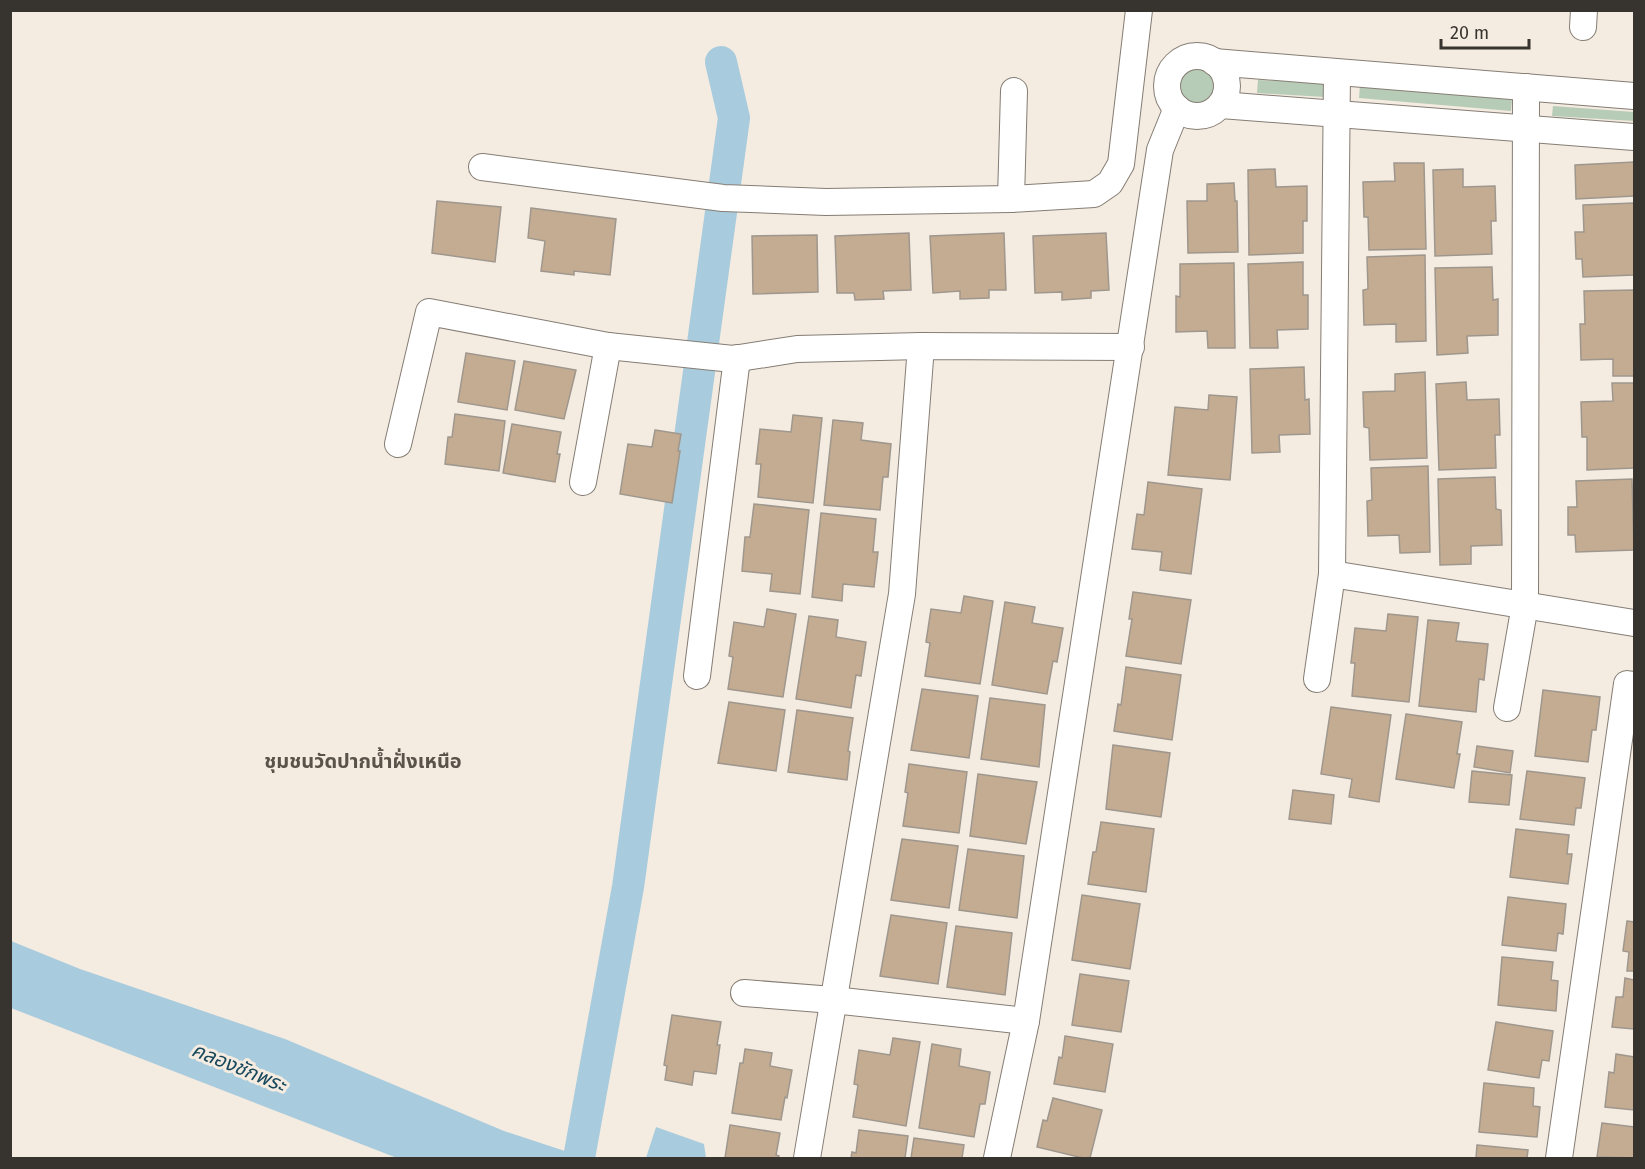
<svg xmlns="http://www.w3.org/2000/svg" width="1645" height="1169" font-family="'Fira Sans','Noto Sans Thai',sans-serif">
	<rect width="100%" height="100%" fill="#f4ebe1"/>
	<g fill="#b7ccb6">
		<circle cx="1198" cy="86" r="22"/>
		<polygon points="1258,80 1325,83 1324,97 1257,93"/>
		<polygon points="1360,85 1512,98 1511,111 1359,98"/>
		<polygon points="1553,106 1634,112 1634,121 1552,116"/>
	</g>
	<g fill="#a8ccdd">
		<polygon points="11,941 80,969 285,1039 504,1131 586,1158 397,1158 11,1008"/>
		<polygon points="656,1127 704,1144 706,1158 646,1158"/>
	</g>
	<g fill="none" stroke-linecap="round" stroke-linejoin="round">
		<polyline stroke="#a8ccdd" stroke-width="32" points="579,1158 628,887 734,118 721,62"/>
	</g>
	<g fill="#c3ac91" stroke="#9f978d" stroke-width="1.5">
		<polygon points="1634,162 1634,196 1576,199 1575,165"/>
		<polygon points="1394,163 1424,163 1426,249 1369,250 1368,217 1364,217 1363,182 1395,181"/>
		<polygon points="1275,169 1276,187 1307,186 1307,221 1303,221 1303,253 1249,255 1248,170"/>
		<polygon points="1463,169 1463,187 1495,186 1496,221 1491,221 1492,254 1435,256 1433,170"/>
		<polygon points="1234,183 1235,201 1237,201 1238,252 1188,253 1187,201 1207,201 1207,184"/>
		<polygon points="437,201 501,207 495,262 432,253"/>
		<polygon points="1634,203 1634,275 1583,277 1582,259 1576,259 1575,232 1584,232 1583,205"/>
		<polygon points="531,208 616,219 610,275 574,271 574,275 541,271 545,241 528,238"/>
		<polygon points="909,233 911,290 883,291 884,299 855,300 854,293 837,293 835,236"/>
		<polygon points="1004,233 1006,290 989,290 989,298 960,299 960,291 933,293 930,236"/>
		<polygon points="1106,233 1109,290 1091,291 1091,298 1062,300 1062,292 1035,293 1033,236"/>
		<polygon points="817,235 818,292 753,294 752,236"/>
		<polygon points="1425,255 1426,341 1396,342 1396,324 1364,325 1363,290 1368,289 1367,257"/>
		<polygon points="1303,262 1303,295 1308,295 1308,329 1277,330 1278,348 1250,348 1248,264"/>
		<polygon points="1234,263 1235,348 1208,348 1207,331 1176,332 1176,296 1180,297 1180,264"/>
		<polygon points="1492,267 1493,300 1498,299 1498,335 1467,336 1468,353 1437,355 1435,268"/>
		<polygon points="1634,290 1634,376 1613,376 1613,359 1581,360 1580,324 1585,324 1584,291"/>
		<polygon points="466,353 515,361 507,410 458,402"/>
		<polygon points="524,361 576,370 564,419 515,410"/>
		<polygon points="1304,367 1305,400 1309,399 1310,434 1279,435 1280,452 1252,453 1250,369"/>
		<polygon points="1425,372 1427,458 1370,460 1369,428 1364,427 1363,392 1395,391 1395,374"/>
		<polygon points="1466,382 1467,400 1499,399 1500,435 1495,435 1496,468 1439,470 1436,384"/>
		<polygon points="1612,383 1634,383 1634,468 1587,470 1587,437 1582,437 1581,402 1613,401"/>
		<polygon points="1209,395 1237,397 1230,480 1168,475 1175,407 1208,410"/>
		<polygon points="455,414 505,421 499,471 445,464 448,437 452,437"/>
		<polygon points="793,415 822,418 813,503 758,497 761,464 756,464 760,429 791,432"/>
		<polygon points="833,420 863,423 861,440 891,444 888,477 883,477 880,510 824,505"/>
		<polygon points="512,424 561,432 557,454 560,454 555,482 503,473"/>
		<polygon points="655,430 681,434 678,451 680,451 672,503 620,494 628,444 652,447"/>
		<polygon points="1428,466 1430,552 1400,553 1399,535 1368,536 1367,501 1372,500 1371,468"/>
		<polygon points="1495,477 1496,509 1501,510 1502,545 1471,546 1471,564 1440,565 1438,479"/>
		<polygon points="1632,479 1634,550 1576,552 1575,535 1568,535 1568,507 1577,507 1576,481"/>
		<polygon points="1148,482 1202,489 1191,574 1160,570 1162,552 1132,549 1137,514 1144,515"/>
		<polygon points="754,504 809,510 800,594 770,591 772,574 742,571 745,537 750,537"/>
		<polygon points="821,513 876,519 873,552 878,552 874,587 843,584 842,601 812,597"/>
		<polygon points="1133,592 1191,600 1181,664 1126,656 1132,619 1129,619"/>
		<polygon points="964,596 993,601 980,684 925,676 930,643 926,642 931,609 961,613"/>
		<polygon points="1005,602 1035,607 1032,623 1063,628 1057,662 1053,661 1047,694 992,685"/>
		<polygon points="767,609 796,614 783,697 728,689 733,657 729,656 734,622 764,627"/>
		<polygon points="1388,614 1418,617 1409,702 1352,696 1355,663 1351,663 1355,628 1386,631"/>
		<polygon points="809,616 838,620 836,637 866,642 861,676 856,675 851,708 796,699"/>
		<polygon points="1428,620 1459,623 1456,641 1488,644 1484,680 1479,679 1476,712 1419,706"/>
		<polygon points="1126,667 1181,675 1172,740 1114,731 1118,704 1121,705"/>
		<polygon points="922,689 978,696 969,758 911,750"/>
		<polygon points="1543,690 1600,697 1596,730 1592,730 1588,762 1535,756"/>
		<polygon points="990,698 1045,705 1039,767 981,759"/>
		<polygon points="729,702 785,710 776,771 718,763"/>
		<polygon points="1331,707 1391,715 1379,802 1349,797 1352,779 1321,774"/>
		<polygon points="797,710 853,718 848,751 850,752 847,780 788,772"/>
		<polygon points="1406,714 1462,722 1457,754 1460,754 1454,788 1396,779"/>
		<polygon points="1113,745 1170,753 1161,817 1106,809"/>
		<polygon points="1477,746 1513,751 1510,773 1474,767"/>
		<polygon points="909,764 967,772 959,833 903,826 908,793 905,792"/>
		<polygon points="1472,771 1512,775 1509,805 1469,802"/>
		<polygon points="1527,771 1585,778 1581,808 1576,808 1574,825 1520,819"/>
		<polygon points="978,774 1037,782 1026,844 970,836"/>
		<polygon points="1293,790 1334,795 1331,824 1289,819"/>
		<polygon points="1101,822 1154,829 1146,892 1088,884 1093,852 1096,852"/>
		<polygon points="1516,829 1569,835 1567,854 1572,854 1568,884 1510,877"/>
		<polygon points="902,839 958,846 949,908 891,900"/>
		<polygon points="968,849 1024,856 1017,918 959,910"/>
		<polygon points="1082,895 1140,904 1130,969 1072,960"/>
		<polygon points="1508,897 1566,904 1563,934 1558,933 1556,951 1502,945"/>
		<polygon points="891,915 947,923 938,984 880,976"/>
		<polygon points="1627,921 1634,922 1634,971 1627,971 1629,952 1623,951"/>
		<polygon points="956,926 1012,933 1005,995 947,987"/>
		<polygon points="1502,957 1553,962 1551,980 1558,981 1556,1011 1498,1005"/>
		<polygon points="1080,974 1129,981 1121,1032 1072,1025"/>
		<polygon points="1625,978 1634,980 1634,1029 1612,1027 1616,997 1623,997"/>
		<polygon points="672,1015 721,1022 717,1045 720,1045 716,1074 694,1071 692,1085 665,1080 667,1066 664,1065"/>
		<polygon points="1496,1022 1553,1031 1549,1061 1542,1060 1539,1078 1488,1070"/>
		<polygon points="1065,1036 1113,1044 1105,1092 1054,1084 1059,1057 1062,1058"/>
		<polygon points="893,1038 920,1042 906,1126 853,1117 858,1085 854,1084 859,1050 890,1055"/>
		<polygon points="932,1044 961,1049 959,1066 990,1072 985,1104 980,1104 974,1137 919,1128"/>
		<polygon points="745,1049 772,1053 770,1066 792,1070 787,1098 785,1097 781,1120 732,1113 740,1063 743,1063"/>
		<polygon points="1616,1054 1634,1057 1634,1110 1605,1107 1609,1072 1614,1073"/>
		<polygon points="1484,1083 1534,1088 1533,1106 1540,1107 1537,1137 1479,1132"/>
		<polygon points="1053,1098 1102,1110 1090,1158 1083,1158 1037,1147 1043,1120 1047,1121"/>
		<polygon points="1602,1123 1634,1127 1634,1158 1597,1157"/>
		<polygon points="730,1125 780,1133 776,1155 779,1156 778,1158 725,1158"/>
		<polygon points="859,1130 908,1136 905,1158 851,1158 852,1152 856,1153"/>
		<polygon points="914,1138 964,1145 962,1158 911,1158"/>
		<polygon points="1477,1145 1528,1150 1527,1158 1476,1158"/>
	</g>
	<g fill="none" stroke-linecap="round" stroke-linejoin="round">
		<g stroke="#857d74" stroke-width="28">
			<g id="minor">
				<polyline points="1583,27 1584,10"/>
				<circle cx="1197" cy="86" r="30"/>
				<polyline points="1214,62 1634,96"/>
				<polyline points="1221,105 1634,137"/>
				<polyline points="482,167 723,198 826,202 1011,199 1094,194 1110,183 1121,164 1139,10"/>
				<polyline points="1011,199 1014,91"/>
				<polyline points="398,444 429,312 608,346 733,359 797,349 921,346 1131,347"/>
				<polyline points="583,482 608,346"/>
				<polyline points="1332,574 1634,623"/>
				<polyline points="697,676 737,358"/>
				<polyline points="1317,679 1332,574 1337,73"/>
				<polyline points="1507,708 1525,605 1526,87"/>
				<polyline points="744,993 833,1000 1026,1021"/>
				<polyline points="807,1158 902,594 921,346"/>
				<polyline points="997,1158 1026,1021 1160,150 1177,108"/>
				<polyline points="1559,1158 1627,684 1634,685"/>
			</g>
		</g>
		<use href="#minor" stroke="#fff" stroke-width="26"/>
	</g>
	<g text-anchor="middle" stroke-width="6" stroke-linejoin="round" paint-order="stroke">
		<g font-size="20" font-weight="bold" fill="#5a534a" stroke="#f4ebe1">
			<text x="363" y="768">ชุมชนวัดปากน้ำฝั่งเหนือ</text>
		</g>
		<g font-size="20" font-style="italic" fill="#18485b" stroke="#f4ebe1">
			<text transform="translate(239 1067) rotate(22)" y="7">คลองชักพระ</text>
		</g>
	</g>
	<rect width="1645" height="1169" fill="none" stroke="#37332f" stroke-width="24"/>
	<path d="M1441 39v9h88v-9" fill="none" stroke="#37332f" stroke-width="3"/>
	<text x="1450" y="39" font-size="18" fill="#37332f" stroke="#f4ebe1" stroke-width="4.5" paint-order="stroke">20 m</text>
</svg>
